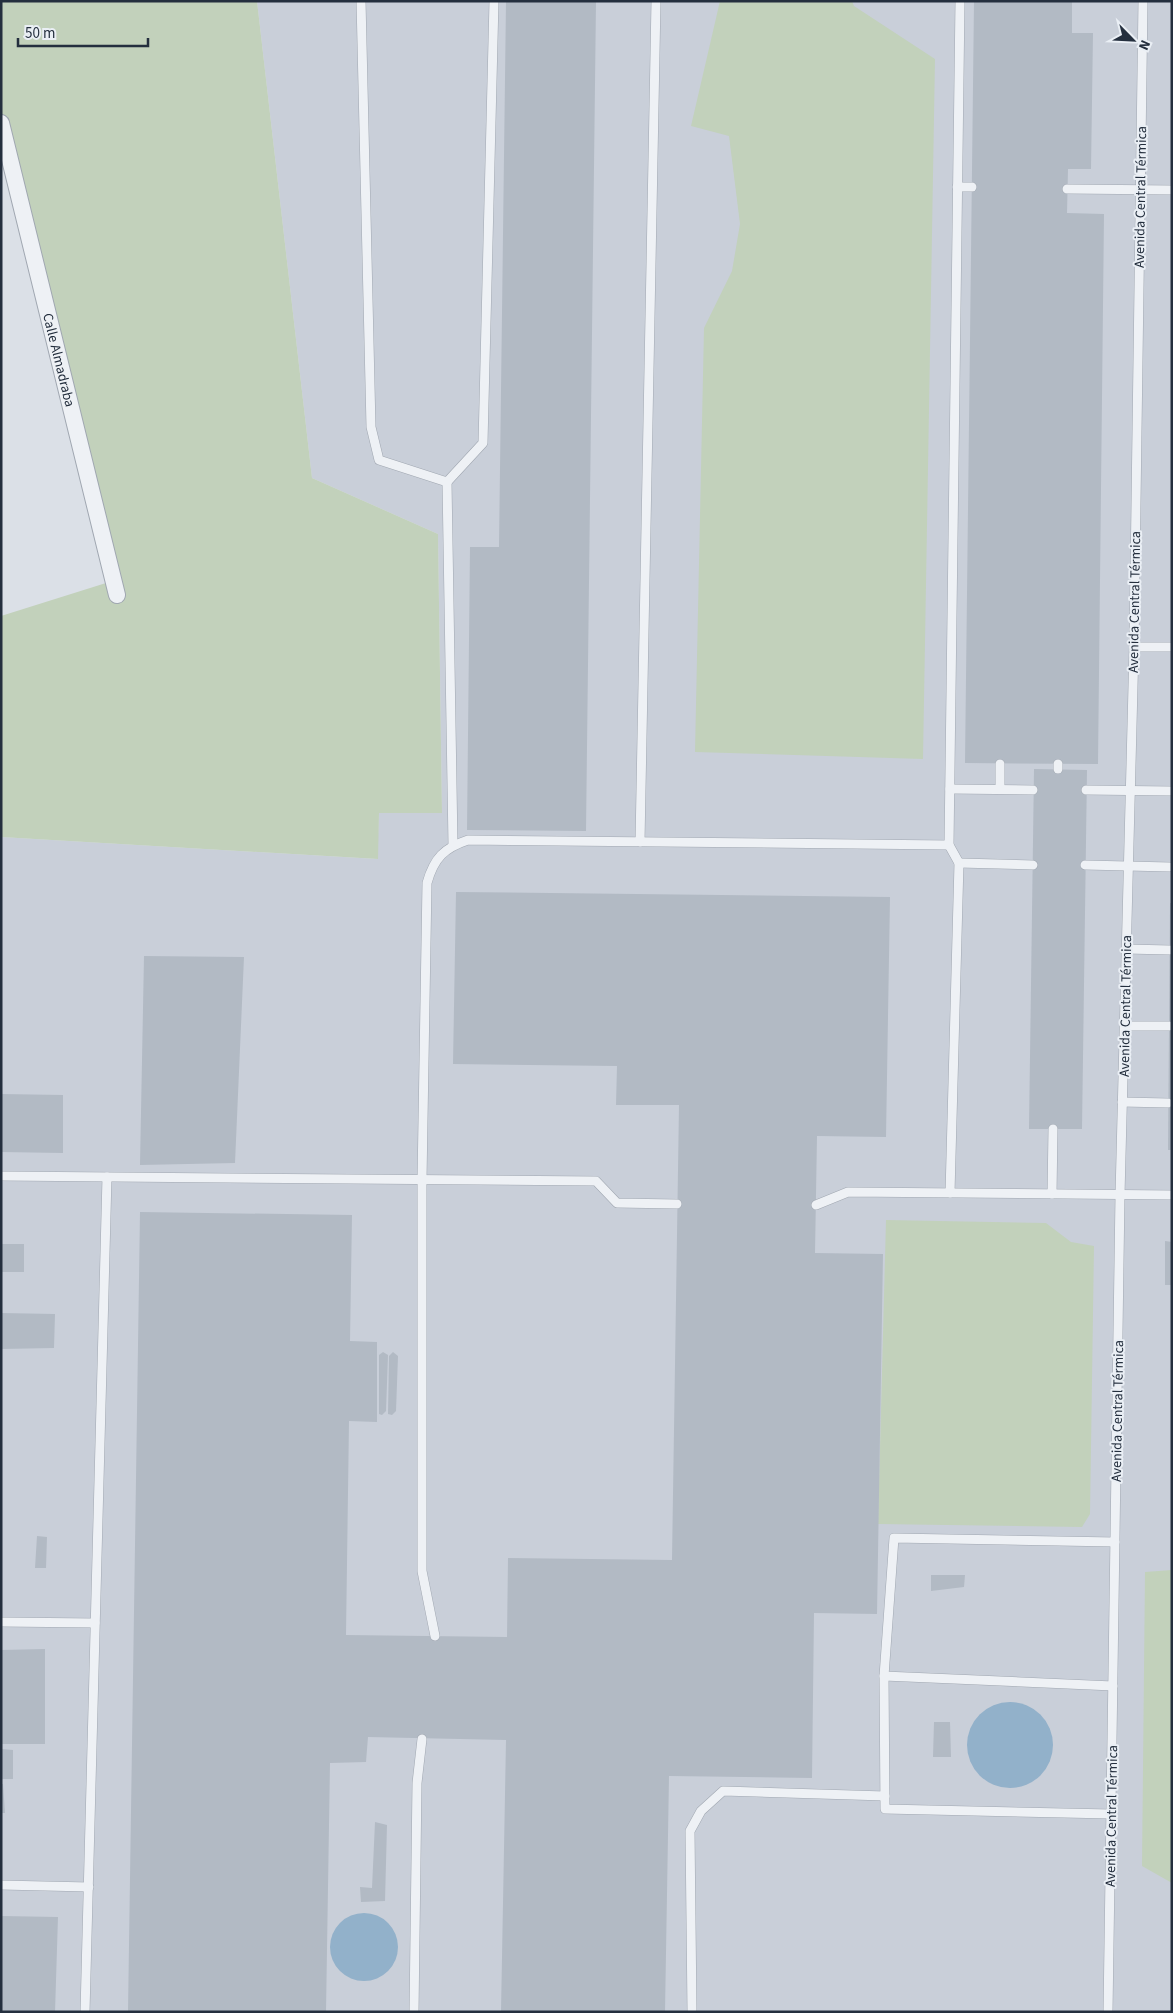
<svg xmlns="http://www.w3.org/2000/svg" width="1173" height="2013" font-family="'Source Sans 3',sans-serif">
	<rect width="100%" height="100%" fill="#dbe0e7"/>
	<polygon fill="#c9cfd9" points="257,1 1172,1 1172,2012 1,2012 1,837 377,859 379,813 442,813 438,534 312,478"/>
	<g fill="#c2d1bb">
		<polygon points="1,1 257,1 312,478 438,534 442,813 379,813 378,859 1,837 1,616 106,583 1,123"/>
		<polygon points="720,1 852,1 854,6 935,59 923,759 695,752 704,328 732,271 740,224 729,136 691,126"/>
		<polygon points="886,1220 1046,1223 1071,1242 1094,1246 1090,1514 1082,1527 878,1524"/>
		<polygon points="1172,1570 1172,1883 1142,1866 1145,1572"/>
	</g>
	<g fill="#92b1ca">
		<circle cx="1010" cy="1745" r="43"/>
		<circle cx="364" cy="1947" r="34"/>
	</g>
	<g fill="#b2bac4">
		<polygon points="506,1 596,1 586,831 467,830 470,547 499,547"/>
		<polygon points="974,1 1072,1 1072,33 1093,33 1091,169 1068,169 1067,213 1104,214 1098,764 965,763"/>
		<polygon points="1034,769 1087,770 1082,1129 1029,1129"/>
		<polygon points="456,892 890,897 886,1137 817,1136 815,1253 883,1254 877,1614 814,1613 812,1778 669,1776 665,2012 501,2012 506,1740 368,1737 366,1762 330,1763 326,2012 128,2012 140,1212 352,1215 350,1341 377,1342 377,1422 349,1421 346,1635 507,1637 508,1558 672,1560 679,1105 616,1105 617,1066 453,1064"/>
		<polygon points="1170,903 1172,903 1172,1150 1168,1150"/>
		<polygon points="144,956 244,957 235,1163 140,1165"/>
		<polygon points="1,1094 63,1095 63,1153 1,1152"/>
		<polygon points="1165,1241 1172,1242 1172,1285 1165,1285"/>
		<rect x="1" y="1244" width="23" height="28"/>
		<polygon points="1,1313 55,1314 54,1348 1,1349"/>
		<polygon points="383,1352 388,1355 386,1411 382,1415 379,1414 379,1355"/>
		<polygon points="393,1352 398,1356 396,1411 392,1415 388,1414 389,1356"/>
		<polygon points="37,1536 47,1537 46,1568 35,1568"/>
		<polygon points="931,1575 965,1575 964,1587 931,1591"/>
		<polygon points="45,1649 45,1744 1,1744 1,1650"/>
		<polygon points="934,1722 950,1722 951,1757 933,1757"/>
		<polygon points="1,1749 13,1750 13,1779 1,1779"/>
		<polygon points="1,1784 3,1784 5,1813 1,1813"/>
		<polygon points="375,1822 387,1825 385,1901 361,1902 360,1887 372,1888"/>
		<polygon points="1,1916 58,1917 55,2012 1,2012"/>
	</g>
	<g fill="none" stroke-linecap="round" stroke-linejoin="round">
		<g stroke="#a0a7b1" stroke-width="10">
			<g id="service">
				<polyline points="361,1 371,427 379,460 447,482 483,443 494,1"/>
				<polyline points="957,187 972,187"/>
				<polyline points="1067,189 1172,190"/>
				<polyline points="447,482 453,845"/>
				<polyline points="1134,647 1172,647"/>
				<polyline points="1058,769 1058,764"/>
				<polyline points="950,789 1033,790"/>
				<polyline points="1000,789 1000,764"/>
				<polyline points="1086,790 1171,791"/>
				<polyline points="640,842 656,1"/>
				<polyline points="959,863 1033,865"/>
				<polyline points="1085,865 1170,867"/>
				<polyline points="1126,949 1170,950"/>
				<polyline points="1125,1026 1169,1026"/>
				<polyline points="1122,1102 1168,1103"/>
				<polyline points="1,1176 596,1181 617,1203 677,1204"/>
				<polyline points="950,1193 959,863 949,845 960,1"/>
				<polyline points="1052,1194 1053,1129"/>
				<polyline points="816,1205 848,1192 1172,1195"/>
				<polyline points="1,1622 95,1623"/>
				<path d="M435,1636L422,1571V1180L427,883C434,858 444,848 468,840L949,845"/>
				<polyline points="884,1676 885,1809 1111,1814"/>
				<polyline points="1113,1686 884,1676 894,1538 1115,1542"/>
				<polyline points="1,1885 89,1887"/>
				<polyline points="85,2012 107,1177"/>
				<polyline points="414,2012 417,1783 422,1739"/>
				<polyline points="692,2012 690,1831 701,1811 723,1791 885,1796"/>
				<polyline points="1108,2012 1120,1195 1134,647 1143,1"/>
			</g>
		</g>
		<g stroke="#a0a7b1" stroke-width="18">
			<g id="minor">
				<path id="s1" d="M1,123L117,595"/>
			</g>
		</g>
		<use href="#service" stroke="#eef1f5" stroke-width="9"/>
		<use href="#minor" stroke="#eef1f5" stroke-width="16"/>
	</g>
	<g text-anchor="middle" stroke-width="4" stroke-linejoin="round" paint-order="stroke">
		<g font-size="14" fill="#242f3e" stroke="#eaeff5">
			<text transform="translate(1140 197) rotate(-89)" y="5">Avenida Central Térmica</text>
			<text dy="5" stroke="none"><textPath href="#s1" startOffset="244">Calle Almadraba</textPath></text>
			<text transform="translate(1134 602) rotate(-89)" y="5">Avenida Central Térmica</text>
			<text transform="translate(1125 1006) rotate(-89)" y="5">Avenida Central Térmica</text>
			<text transform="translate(1117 1411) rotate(-89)" y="5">Avenida Central Térmica</text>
			<text transform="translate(1111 1816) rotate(-89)" y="5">Avenida Central Térmica</text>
		</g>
	</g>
	<rect width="1173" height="2013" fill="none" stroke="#242f3e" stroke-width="5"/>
	<g transform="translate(1133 40) rotate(114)" stroke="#eaeff5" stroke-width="4" paint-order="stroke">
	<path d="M0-4L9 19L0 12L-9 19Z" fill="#242f3e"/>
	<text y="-8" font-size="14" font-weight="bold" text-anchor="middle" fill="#242f3e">N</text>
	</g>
	<path d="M18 38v8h130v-8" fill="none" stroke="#242f3e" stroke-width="2.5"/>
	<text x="25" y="38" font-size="15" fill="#242f3e" stroke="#eaeff5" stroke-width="4" paint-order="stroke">50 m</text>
</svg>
